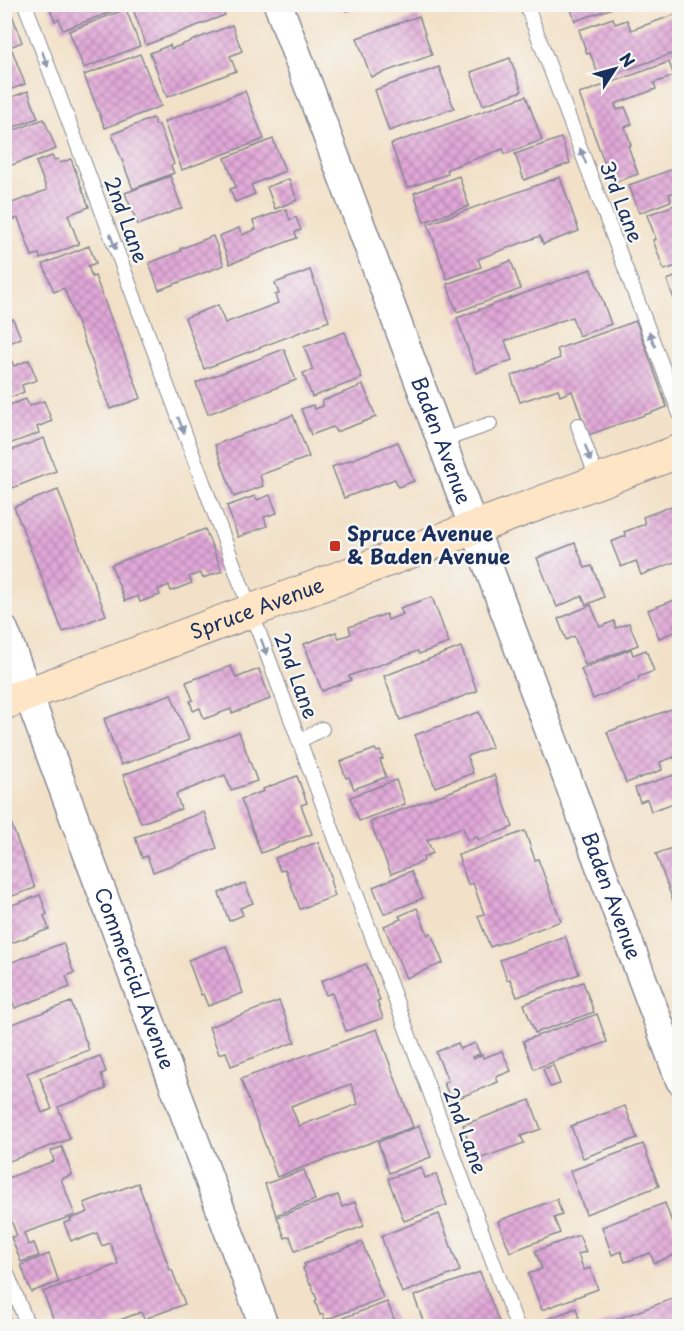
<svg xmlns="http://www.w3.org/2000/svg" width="684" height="1331" font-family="'Playpen Sans',sans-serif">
	<defs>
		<pattern id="building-cross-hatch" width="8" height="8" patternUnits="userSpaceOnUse" patternTransform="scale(1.5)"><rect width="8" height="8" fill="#e1a7d7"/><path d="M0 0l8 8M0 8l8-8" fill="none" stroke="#b688b2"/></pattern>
	</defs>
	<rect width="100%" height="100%" fill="#f6f6f2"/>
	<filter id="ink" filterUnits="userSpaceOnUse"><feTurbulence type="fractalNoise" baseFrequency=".0167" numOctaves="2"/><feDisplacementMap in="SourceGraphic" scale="12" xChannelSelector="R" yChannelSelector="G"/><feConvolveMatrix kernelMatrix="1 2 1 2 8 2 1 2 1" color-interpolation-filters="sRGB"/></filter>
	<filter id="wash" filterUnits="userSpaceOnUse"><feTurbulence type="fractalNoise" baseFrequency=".008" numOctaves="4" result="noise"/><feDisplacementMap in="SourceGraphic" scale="24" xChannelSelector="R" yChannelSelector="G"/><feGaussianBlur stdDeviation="1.35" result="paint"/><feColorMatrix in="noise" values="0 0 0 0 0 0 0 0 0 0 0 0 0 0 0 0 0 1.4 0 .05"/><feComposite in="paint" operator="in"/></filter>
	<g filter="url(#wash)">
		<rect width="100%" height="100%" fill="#f2e1c8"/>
		<g id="blocks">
			<g fill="url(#building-cross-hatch)" fill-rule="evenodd">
				<polygon points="5,4 8,4 22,42 5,49"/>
				<polygon points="144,4 221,4 225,15 146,45 133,9"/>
				<polygon points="343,4 364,4 364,5 346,11"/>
				<polygon points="569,4 608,4 610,9 575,21"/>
				<polygon points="674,4 680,4 680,51 600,79 590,53 587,54 579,30 613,18 615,24 627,20 631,30 677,14"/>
				<polygon points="48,5 123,5 124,7 63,30 59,19 55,21"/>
				<polygon points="126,9 140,46 84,68 69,31"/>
				<polygon points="419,16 432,55 371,77 357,38"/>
				<polygon points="232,25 242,51 230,56 236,71 167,97 150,53 170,45 171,49"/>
				<polygon points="12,50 25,84 4,92 4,52"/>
				<polygon points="140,54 161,106 105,128 84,75"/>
				<polygon points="510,58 522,91 483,105 471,72"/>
				<polygon points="669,62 674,76 654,83 656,89 615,104 617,110 625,107 632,124 625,127 631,145 628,146 638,174 612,183 579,94"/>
				<polygon points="439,67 454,108 389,131 375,90"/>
				<polygon points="28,91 38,118 4,131 4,100"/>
				<polygon points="245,91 264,139 182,170 164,122"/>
				<polygon points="526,96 542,140 505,154 503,149 447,169 448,174 407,188 391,144"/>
				<polygon points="153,118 156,125 159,125 174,164 171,166 174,173 133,189 112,134"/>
				<polygon points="44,119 56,149 4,168 4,134"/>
				<polygon points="561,138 570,163 524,180 515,154"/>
				<polygon points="273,139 285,171 251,185 255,194 235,202 230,189 236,187 225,158"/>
				<polygon points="52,156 54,160 58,159 60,163 71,159 89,207 68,215 79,244 40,259 39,254 32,256 18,218 4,223 4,206 47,190 36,162"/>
				<polygon points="676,168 680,178 680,190 669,194 671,201 639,213 629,185"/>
				<polygon points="170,176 182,208 138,225 125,193"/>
				<polygon points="459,176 469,206 424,222 414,193"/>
				<polygon points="560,177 579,231 543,244 540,236 478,259 481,267 447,279 428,224"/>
				<polygon points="289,179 297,200 275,209 267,187"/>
				<polygon points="680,203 680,265 664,270 653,240 656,239 647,215"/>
				<polygon points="286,209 290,220 296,217 301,230 295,232 297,238 230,264 219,236 239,228 242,235 256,229 253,221"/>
				<polygon points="213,236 224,265 159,290 149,263 181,251 180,249"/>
				<polygon points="89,246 96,263 88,266 92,277 95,276 141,398 110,409 64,288 54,292 43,264"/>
				<polygon points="511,261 521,289 457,312 447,284"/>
				<polygon points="591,269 611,324 579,336 572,317 505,341 512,360 476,373 457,318"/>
				<polygon points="310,270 329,321 204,369 185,318 218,305 225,323 278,303 275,295 279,294 275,283"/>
				<polygon points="680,275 680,304 679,304 677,298 674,299 667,280"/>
				<polygon points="13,319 21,338 7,344 9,351 4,353 4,322"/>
				<polygon points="636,321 667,407 588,435 572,391 560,396 558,389 520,402 511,376 560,358 557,349"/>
				<polygon points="345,332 362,378 312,397 303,373 313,370 304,347"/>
				<polygon points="284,349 296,380 208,414 196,383"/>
				<polygon points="11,360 14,366 29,360 37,380 22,385 24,392 4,400 4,362"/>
				<polygon points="363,385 376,417 336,432 333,427 311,435 301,409 313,405 315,409 323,406 322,401"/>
				<polygon points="26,399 29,406 44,401 52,421 37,427 39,433 4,446 4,407"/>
				<polygon points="293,415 309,457 260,475 263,486 234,497 215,445"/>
				<polygon points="44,438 56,471 7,490 4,484 4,453"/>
				<polygon points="398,442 414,481 398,487 395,479 344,498 332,467"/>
				<polygon points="58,490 106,615 63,632 14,507"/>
				<polygon points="270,495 277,513 264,517 267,526 238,537 227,506 255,496 257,500"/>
				<polygon points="680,503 680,560 641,575 636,561 621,567 611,542 626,536 624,532 645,524 643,517"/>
				<polygon points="205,529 222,571 203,578 200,573 189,577 192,583 171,591 169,585 158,590 160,595 140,602 138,596 125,601 111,565"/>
				<polygon points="575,543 585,568 592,566 604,597 586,605 582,596 557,607 537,558"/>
				<polygon points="432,597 449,643 419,654 418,651 349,676 351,680 322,691 304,644 336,632 339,638 351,634 349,627 386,614 388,620 403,614 400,608"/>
				<polygon points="680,598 680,630 659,638 648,610"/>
				<polygon points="591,605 600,627 614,621 616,628 629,623 638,645 585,665 574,636 566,640 558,619"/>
				<polygon points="461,647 477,691 400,720 384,676"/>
				<polygon points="631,649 633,655 646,650 654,671 638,677 639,680 593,699 581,669"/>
				<polygon points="231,666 236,678 259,669 270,699 232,713 231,709 204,719 200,708 193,711 190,701 193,700 186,682"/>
				<polygon points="171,694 189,740 121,765 104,719"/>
				<polygon points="680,706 680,762 676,763 674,757 660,762 662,770 626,783 607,732"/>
				<polygon points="479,712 492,747 467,756 473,773 435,787 415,735"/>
				<polygon points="239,732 257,781 231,790 225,775 176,794 181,809 141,823 123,775"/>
				<polygon points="375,749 377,752 380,751 383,759 380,760 386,777 354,789 349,777 346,778 340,762"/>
				<polygon points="680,773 680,801 651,811 647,799 640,802 635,788"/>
				<polygon points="494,775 513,827 479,840 477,837 467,840 463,827 427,840 433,853 423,857 424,861 391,874 370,822"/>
				<polygon points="297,776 307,803 301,805 312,834 261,853 241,799 264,791 263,789"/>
				<polygon points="396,780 405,804 359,821 350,797"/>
				<polygon points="204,812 217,848 153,872 147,856 142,858 135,837"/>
				<polygon points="8,815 35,888 4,899 4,816"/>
				<polygon points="525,831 535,860 538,859 561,921 490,947 478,916 484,914 473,883 468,885 458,855"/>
				<polygon points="318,842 332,879 330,880 335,896 300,909 285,869 280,871 275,858"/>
				<polygon points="680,845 680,908 676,909 656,854"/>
				<polygon points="411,871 423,898 384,914 373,887"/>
				<polygon points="245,883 253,903 240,908 243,915 229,921 219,893"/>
				<polygon points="40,895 47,914 44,916 49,929 6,945 4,908"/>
				<polygon points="417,908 428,935 431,933 443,963 406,978 384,926 401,919 399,916"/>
				<polygon points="565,936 579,974 517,997 510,979 507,980 500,960"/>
				<polygon points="63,943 74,973 66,976 70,987 15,1008 4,980 4,965"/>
				<polygon points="226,946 243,993 208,1006 203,994 201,995 188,960"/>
				<polygon points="366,964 380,1000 377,1001 383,1018 346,1031 332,993 326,995 321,981"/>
				<polygon points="583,982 594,1012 535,1033 524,1004"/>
				<polygon points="279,1001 295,1042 231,1066 226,1052 219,1054 209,1027"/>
				<polygon points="71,1002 89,1050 27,1073 42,1113 52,1109 40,1078 100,1056 106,1072 101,1074 106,1089 58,1107 70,1139 4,1163 4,1027"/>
				<polygon points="597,1014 607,1042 534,1069 523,1041"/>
				<path d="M377,1029L413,1127L277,1177L241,1079ZM351,1084L358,1104L299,1126L291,1106Z"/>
				<polygon points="458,1043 460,1049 475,1043 480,1054 472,1057 473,1059 482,1055 483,1058 502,1051 511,1071 496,1077 498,1082 451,1101 444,1083 448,1081 436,1052"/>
				<polygon points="553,1065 560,1084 550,1087 543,1069"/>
				<polygon points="530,1100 541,1129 521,1136 524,1143 479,1159 474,1145 470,1146 463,1125"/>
				<polygon points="625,1106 637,1138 583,1158 571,1126"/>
				<polygon points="419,1126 431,1157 389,1173 378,1142"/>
				<polygon points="643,1144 659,1186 586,1214 570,1171"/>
				<polygon points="62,1147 72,1175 61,1179 75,1215 24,1233 28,1245 34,1243 39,1256 21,1262 11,1237 17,1236 11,1220 6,1222 5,1216 5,1179 54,1161 51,1151"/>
				<polygon points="421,1167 425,1178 436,1174 447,1205 404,1221 388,1179"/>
				<polygon points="304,1170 315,1200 276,1215 265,1184"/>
				<polygon points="138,1183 170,1270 172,1270 185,1304 144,1319 141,1312 112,1323 113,1326 56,1326 43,1292 118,1264 110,1243 102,1246 97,1233 78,1240 77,1238 71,1241 64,1223 71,1221 70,1219 88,1212 84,1203"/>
				<polygon points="338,1195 342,1207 355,1202 364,1226 295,1251 290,1236 285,1238 277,1217"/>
				<polygon points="557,1199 562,1215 554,1218 560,1233 510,1252 498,1221"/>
				<polygon points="665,1203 679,1242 676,1244 679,1253 654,1263 650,1253 625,1262 621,1251 612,1255 602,1227"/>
				<polygon points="439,1214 460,1271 402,1293 381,1236"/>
				<polygon points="579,1235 586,1252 578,1254 584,1270 590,1268 598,1289 542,1310 528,1274 542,1269 535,1251"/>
				<polygon points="362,1242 383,1298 325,1320 323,1314 320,1315 315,1301 317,1300 311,1283 310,1284 303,1268 305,1267 304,1264"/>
				<polygon points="49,1254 59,1282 31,1292 21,1265"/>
				<polygon points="480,1272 499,1322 486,1326 425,1326 414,1296"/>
				<polygon points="680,1296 680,1326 598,1326"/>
				<polygon points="4,1301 12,1323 4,1325"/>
				<polygon points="387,1302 397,1326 327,1326 326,1324"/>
				<polygon points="576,1308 579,1318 555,1326 547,1326 545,1320"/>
			</g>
		</g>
	</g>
	<g filter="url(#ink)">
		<use href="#blocks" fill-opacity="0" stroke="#868893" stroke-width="1.5"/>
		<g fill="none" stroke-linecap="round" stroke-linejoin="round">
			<g stroke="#868893" stroke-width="16">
				<g id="service">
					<polyline points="25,4 517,1326"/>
					<polyline points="526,4 680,414"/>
					<polyline points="578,425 598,482"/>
					<polyline points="441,441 490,424"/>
					<polyline points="299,741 322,729"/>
					<polyline points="4,1266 28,1326"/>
				</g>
			</g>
			<g stroke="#868893" stroke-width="31">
				<g id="minor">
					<path id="s1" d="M278,4L680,1080"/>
					<path id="s2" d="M4,630L264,1326"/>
				</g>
			</g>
			<g stroke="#868893" stroke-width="35">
				<g id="secondary">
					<path id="s3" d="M4,703L680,451"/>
				</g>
			</g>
			<use href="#service" stroke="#fff" stroke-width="14"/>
			<use href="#minor" stroke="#fff" stroke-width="28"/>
			<use href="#secondary" stroke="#fde5c5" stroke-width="33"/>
		</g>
		<defs><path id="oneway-solid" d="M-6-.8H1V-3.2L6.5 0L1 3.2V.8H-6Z" transform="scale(1.5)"/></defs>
		<g fill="#8d97ae">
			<use href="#oneway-solid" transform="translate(45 59) rotate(70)"/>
			<use href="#oneway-solid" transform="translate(583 156) rotate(-111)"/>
			<use href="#oneway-solid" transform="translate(113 242) rotate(70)"/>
			<use href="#oneway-solid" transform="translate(652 339) rotate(-111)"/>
			<use href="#oneway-solid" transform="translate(181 425) rotate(70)"/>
			<use href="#oneway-solid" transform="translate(588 453) rotate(70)"/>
			<use href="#oneway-solid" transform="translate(264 647) rotate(70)"/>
		</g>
	</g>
	<rect fill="#c8321e" stroke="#f6f6f2" stroke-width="2" x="329" y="540" width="12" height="12" rx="3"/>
	<g text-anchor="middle" stroke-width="5" stroke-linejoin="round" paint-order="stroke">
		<g font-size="20" fill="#1b2f5e" stroke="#f6f6f2">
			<text transform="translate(621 202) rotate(69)" y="7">3rd Lane</text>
			<text transform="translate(126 220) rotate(70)" y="7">2nd Lane</text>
			<text dy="7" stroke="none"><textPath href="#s1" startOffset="466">Baden Avenue</textPath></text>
			<text dy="7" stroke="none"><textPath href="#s3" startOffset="270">Spruce Avenue</textPath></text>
			<text transform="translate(296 676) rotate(70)" y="7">2nd Lane</text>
			<text dy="7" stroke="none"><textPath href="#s1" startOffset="952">Baden Avenue</textPath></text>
			<text dy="7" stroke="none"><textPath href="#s2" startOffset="372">Commercial Avenue</textPath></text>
			<text transform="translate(465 1131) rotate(70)" y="7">2nd Lane</text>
		</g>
		<g font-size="20" font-weight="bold" fill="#1b2f5e" stroke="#f6f6f2" text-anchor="start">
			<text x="347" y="541">Spruce Avenue<tspan x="347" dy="23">&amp; Baden Avenue</tspan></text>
		</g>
	</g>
	<rect width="684" height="1331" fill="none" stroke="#f6f6f2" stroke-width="24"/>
	<g transform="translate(615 69) rotate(54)" stroke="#f6f6f2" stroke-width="4.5" paint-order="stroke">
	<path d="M0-4.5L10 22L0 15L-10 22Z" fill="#1b2f5e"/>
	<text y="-9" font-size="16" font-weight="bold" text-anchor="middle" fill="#1b2f5e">N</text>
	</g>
</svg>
